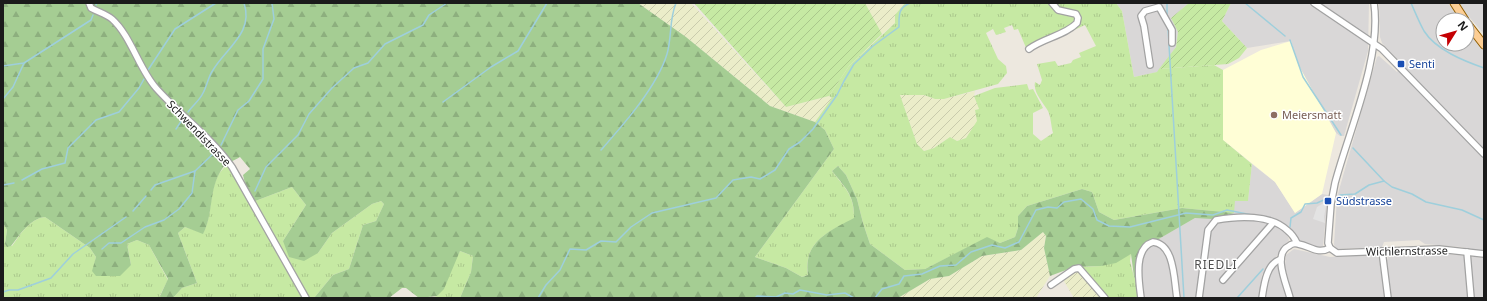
<svg xmlns="http://www.w3.org/2000/svg" width="1487" height="301" font-family="'Noto Sans',sans-serif">
	<defs>
		<pattern id="farmland-furrows" width="10" height="10" patternUnits="userSpaceOnUse"><rect width="10" height="10" fill="#ebedc9"/><path d="M-1 1l2-2M0 10L10 0M9 11l2-2" fill="none" stroke="#c9cbac"/></pattern>
		<pattern id="grass-tufts" width="24" height="20" patternUnits="userSpaceOnUse"><rect width="24" height="20" fill="#c6e9a3"/><path d="M3 7l-1-3M5 7V3M7 7l1-3M15 17l-1-3M17 17v-4M19 17l1-3" fill="none" stroke="#aac78c"/></pattern>
		<pattern id="forest-firs" width="22" height="20" patternUnits="userSpaceOnUse"><rect width="22" height="20" fill="#a5cd93"/><path d="M5 1l3.5 6h-7zM16 11l3.5 6h-7z" fill="#8daf7e"/></pattern>
		<pattern id="garden-furrows" width="10" height="10" patternUnits="userSpaceOnUse"><rect width="10" height="10" fill="#c6e9a3"/><path d="M-1 1l2-2M0 10L10 0M9 11l2-2" fill="none" stroke="#aac78c"/></pattern>
	</defs>
	<rect width="100%" height="100%" fill="#ede8df"/>
	<g fill="#d9d7d7">
		<polygon points="1116,3 1189,3 1171,18 1178,32 1176,47 1158,72 1134,77 1122,11"/>
		<polygon points="1231,3 1369,3 1368,51 1344,136 1340,136 1336,133 1315,97 1298,64 1291,41 1247,48 1222,21"/>
		<polygon points="1379,3 1448,3 1460,20 1443,20 1443,44 1467,44 1467,30 1484,51 1484,252 1461,247 1425,244 1419,240 1384,242 1382,247 1337,249 1334,245 1337,197 1377,57 1379,56 1397,72 1403,65 1382,43 1380,37"/>
		<polygon points="1460,3 1484,3 1484,34 1463,10"/>
		<polygon points="1252,164 1275,182 1295,213 1322,194 1328,195 1323,246 1318,248 1302,242 1289,230 1287,234 1289,240 1262,275 1259,298 1143,298 1140,287 1141,260 1148,245 1195,218 1200,218 1235,201 1248,200"/>
		<polygon points="1294,249 1330,257 1376,255 1379,258 1385,298 1293,298 1285,267 1286,255"/>
		<polygon points="1439,253 1484,258 1484,298 1391,298 1386,263 1389,255"/>
		<polygon points="1275,264 1279,266 1288,298 1264,298 1267,278"/>
	</g>
	<polygon fill="#fffed6" points="1291,41 1298,64 1336,133 1322,194 1295,213 1275,182 1223,140 1223,70 1261,50"/>
	<g fill="url(#farmland-furrows)">
		<polygon points="638,3 691,3 786,107 829,96 832,98 815,122 770,106 686,37"/>
		<polygon points="865,3 905,3 896,14 895,23 882,34"/>
		<polygon points="975,91 974,96 979,109 975,110 978,121 966,138 957,141 950,137 934,148 924,151 917,144 900,95 924,95 935,99 944,99"/>
		<polygon points="1043,232 1046,235 1044,248 1050,276 1036,298 898,298 930,279 949,276 982,256 1021,250"/>
		<polygon points="1077,269 1104,298 1074,298 1062,278"/>
	</g>
	<g fill="url(#grass-tufts)">
		<path d="M905,3H1051L1058,12C1065,14 1073,11 1077,19C1074,28 1038,40 1027,50L1018,29L1014,30L1012,25L1004,28L1006,32L996,35L993,29L986,33L998,59L1006,66L1007,73L998,84L944,99H935L924,95H900L917,144L924,151L934,148L950,137L957,141L966,138L977,121L975,110L979,109L974,96L995,88L1027,84L1029,90L1033,89L1043,108L1033,113V134L1041,141L1053,133C1051,126 1051,117 1048,111C1043,102 1033,93 1035,82L1040,85L1042,80L1037,64L1055,61L1058,66L1071,63L1073,60L1081,57L1079,53L1096,46L1085,25L1070,32L1068,31C1075,28 1087,17 1075,12C1070,10 1064,11 1058,9L1054,3H1116L1122,11L1134,77L1157,72L1159,69L1214,65L1223,70V140L1252,164L1248,201H1235L1234,213L1182,208L1114,220L1099,212L1092,192L1082,189L1027,206L1018,216V228L1015,237L1000,243L987,238L925,269L905,270L870,244L863,223L857,199L846,175L838,166L832,171C845,188 855,196 854,219C829,231 803,242 808,275L802,277L786,268L755,257L834,149L825,130L815,122L832,98L829,96L849,66L895,23V15Z"/>
		<path d="M229,164L305,298H173L182,288L197,283L178,233L185,227L203,233C215,213 206,178 229,164Z"/>
		<polygon points="292,187 306,205 283,241 318,253 332,233 372,204 381,201 384,204 376,221 363,225 349,269 333,275 314,298 307,298 253,202"/>
		<path d="M45,217L90,248L96,257L93,271L131,265L127,244L137,240L149,245L168,280L160,295L162,298H3V223L7,230L5,244L12,246C20,235 29,219 45,217Z"/>
		<polygon points="460,251 473,256 471,272 460,298 431,298 437,296"/>
		<polygon points="1131,254 1130,261 1134,277 1137,282 1139,298 1107,298 1080,267 1101,266"/>
	</g>
	<path fill="url(#forest-firs)" d="M3,3H638L686,37L770,106L815,122L825,130L834,149L755,257L786,268L802,277L808,275C803,242 829,231 854,218C855,196 845,187 832,171L838,166L846,175L857,199L863,223L870,244L905,270L925,269L987,237L1000,243L1015,237L1018,228V216L1027,206L1082,189L1092,192L1099,212L1114,220L1182,208L1234,213L1213,219L1195,218L1157,240L1145,242L1140,251L1137,282L1134,277L1131,254L1116,263L1101,266L1074,267L1050,276L1044,248L1046,236L1043,232L1021,250L982,256L949,276L930,279L898,298H460L471,272L473,256L460,251L444,289L437,296L419,298L406,288H402L389,298H314L333,275L349,269L363,225L376,221L384,204L381,201L372,204L332,233L318,253L304,261L289,257L283,241L306,205L292,187L253,202L247,192L243,175L250,169L240,157C235,160 225,164 222,169C208,190 214,214 203,234L185,227L178,233L197,283L182,288L173,298H162L160,296L168,279L149,245L137,240L127,244L131,265L120,276H96L92,271L96,257L90,248L45,217C29,219 20,235 11,246L7,247L5,244L7,230L3,223Z"/>
	<g fill="url(#garden-furrows)">
		<polygon points="694,3 865,3 882,34 849,66 829,96 786,107"/>
		<polygon points="1189,3 1231,3 1222,21 1247,48 1239,58 1228,64 1159,69 1176,47 1178,32 1171,18"/>
	</g>
	<polygon fill="#e3e3e3" points="1327,201 1324,217 1325,223 1313,219 1317,207"/>
	<g fill="none" stroke-linecap="round" stroke-linejoin="round">
		<g stroke="#9ecfdc" stroke-width="1.5">
			<polyline points="1167,3 1167,17"/>
			<polyline points="1245,3 1285,36"/>
			<path d="M1411,3C1415,12 1419,22 1424,31C1436,50 1464,61 1484,68"/>
			<polyline points="96,5 97,3"/>
			<polyline points="1168,28 1184,298"/>
			<polyline points="1290,40 1303,77 1341,135"/>
			<polyline points="3,66 24,63 91,20 93,15"/>
			<polyline points="148,70 175,29 216,3"/>
			<polyline points="3,99 13,87 24,63"/>
			<polyline points="443,102 491,67 518,51 547,3"/>
			<path d="M188,112C192,106 200,100 203,93C207,86 208,77 213,70C226,48 254,33 244,3"/>
			<polyline points="176,129 182,120"/>
			<polyline points="221,145 238,110 249,101 263,79 263,49 274,19 272,3"/>
			<polyline points="1353,148 1384,181 1392,187 1412,194 1426,202 1462,210 1484,220"/>
			<path d="M601,150C623,125 657,87 667,54C672,37 669,20 676,3"/>
			<polyline points="22,180 42,169 65,163 68,148 96,120 119,112 139,88 144,79"/>
			<polyline points="3,185 14,183"/>
			<polyline points="151,190 155,185 195,171 214,153"/>
			<polyline points="255,191 266,167 298,135 309,114 332,88 354,68 368,63 385,44 423,25 429,15 447,3"/>
			<polyline points="1340,195 1355,194 1369,185 1384,181"/>
			<polyline points="133,211 146,196"/>
			<polyline points="1290,227 1291,218 1301,212 1305,204 1317,203 1326,199"/>
			<polyline points="102,249 109,243 121,243 145,227 164,220 179,209 192,193 195,171"/>
			<polyline points="3,292 9,290 18,290 51,278 73,254 126,217"/>
			<path d="M538,298L546,285L560,270L570,249L586,250L601,241L616,242L631,227L652,213L716,198L733,180L751,177L760,179L775,170L789,149L800,142L813,129L837,95L844,81L854,64L873,46L899,27C899,15 898,8 910,3"/>
			<polyline points="755,298 757,296 776,297 785,293 793,294 800,290 827,295 845,293 854,298"/>
			<polyline points="875,298 882,289 899,284 904,276 922,274 940,266 956,265 971,252 992,245 1005,248 1019,242 1036,210 1048,207 1057,208 1064,202 1081,199 1093,209 1097,220 1109,226 1130,227 1186,213 1213,215 1227,210 1252,215"/>
			<polyline points="1237,298 1263,269"/>
		</g>
		<g stroke="#a2a2a2" stroke-width="8">
			<g id="minor">
				<path d="M89,3L91,8C98,12 106,14 112,19C131,36 139,69 156,88C181,116 211,137 232,167L306,298"/>
				<polyline points="1314,3 1382,49 1484,154"/>
				<path d="M1374,3C1382,58 1349,130 1335,183L1331,204L1328,243L1330,248L1337,253L1439,249L1484,254"/>
				<path d="M1029,49C1043,38 1064,36 1077,23L1078,18L1076,14L1058,10L1052,3"/>
				<polyline points="1150,65 1144,26 1141,16 1145,11 1159,7 1172,30 1172,43"/>
				<polyline points="1382,251 1388,298"/>
				<polyline points="1467,252 1471,298"/>
				<polyline points="1223,280 1273,223"/>
				<polyline points="1051,285 1074,269 1079,268 1105,298"/>
				<path d="M1141,298C1139,282 1133,248 1153,242C1175,244 1174,281 1177,298"/>
				<path d="M1199,298L1208,230L1216,220C1238,216 1271,214 1288,231C1292,234 1295,239 1297,243"/>
				<path d="M1262,298C1264,285 1266,264 1281,259"/>
				<path d="M1290,298C1287,285 1272,254 1289,246C1291,244 1295,243 1298,244C1311,246 1317,255 1330,248"/>
			</g>
		</g>
		<g stroke="#915f00" stroke-width="9">
			<g id="major">
				<polyline points="1454,3 1465,20"/>
				<polyline points="1467,23 1484,45"/>
			</g>
		</g>
		<use href="#minor" stroke="#fff" stroke-width="5.5"/>
		<use href="#major" stroke="#fdce94" stroke-width="7"/>
	</g>
	<g fill="#1a4fb4" stroke="#fff" stroke-width="1.5">
		<rect x="1397" y="60" width="8" height="8" rx="2"/>
		<rect x="1324" y="197" width="8" height="8" rx="2"/>
	</g>
	<circle fill="#8d6e63" stroke="#fff" stroke-width="1.5" cx="1274" cy="115" r="4"/>
	<g text-anchor="middle" stroke-width="3" stroke-linejoin="round" paint-order="stroke">
		<g font-size="11" fill="#164399" stroke="#fff" text-anchor="start">
			<text x="1409" y="68">Senti</text>
			<text x="1336" y="205">Südstrasse</text>
		</g>
		<g font-size="11" fill="#785e54" stroke="#fff" text-anchor="start">
			<text x="1282" y="119">Meiersmatt</text>
		</g>
		<g font-size="11" fill="#1b1b1b" stroke="#fff">
			<text transform="translate(199 133) rotate(46)" y="4">Schwendistrasse</text>
			<text transform="translate(1407 251) rotate(-1)" y="4">Wichlernstrasse</text>
		</g>
		<g font-size="12" letter-spacing="1" fill="#4e4e4e" stroke="#fff">
			<text x="1216" y="269">RIEDLI</text>
		</g>
	</g>
	<rect width="1487" height="301" fill="none" stroke="#1b1b1b" stroke-width="8"/>
	<g transform="translate(1455 32) rotate(53)"><circle r="19" fill="#ffffff" stroke="#a4a4a4"/>
	<path d="M0-3L7 15L0 10L-7 15Z" fill="#c50003"/>
	<text y="-6" font-size="11" font-weight="bold" text-anchor="middle" fill="#1b1b1b">N</text>
	</g>
</svg>
